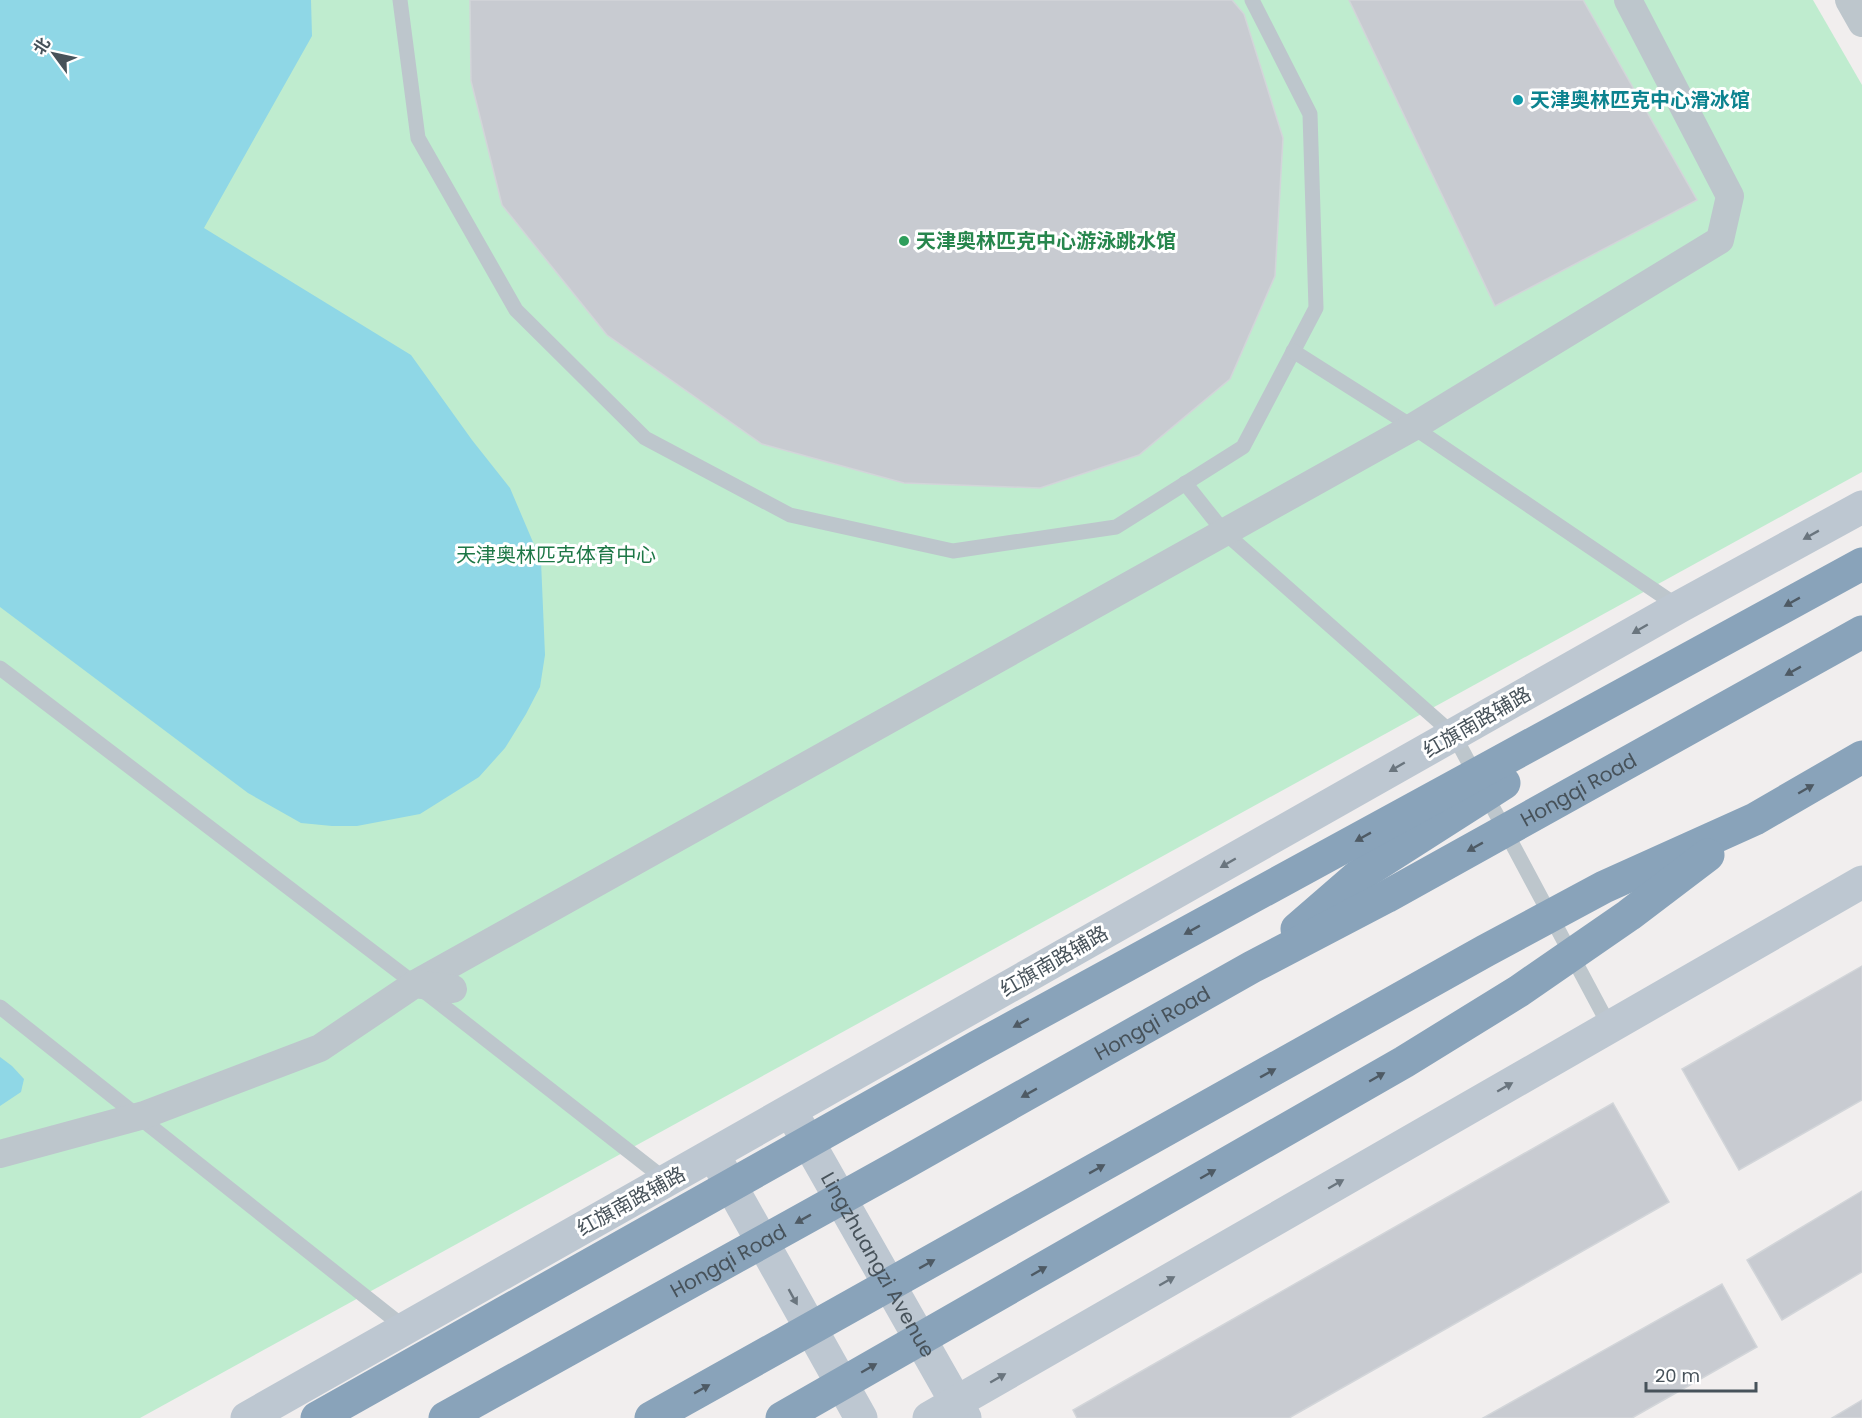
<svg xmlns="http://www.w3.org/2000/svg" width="1862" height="1418" font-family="Poppins,'Noto Sans SC',sans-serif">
	<rect width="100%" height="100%" fill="#f1eeee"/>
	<polygon fill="#bfeccf" points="0,0 1813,0 1862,85 1862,472 140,1418 0,1418"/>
	<g fill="#8fd7e6">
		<polygon points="0,0 311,0 312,36 204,228 411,355 472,440 510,488 541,561 545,655 540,687 526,714 505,748 479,777 420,814 357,826 332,826 301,823 248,793 0,607"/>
		<polygon points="0,1057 12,1066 24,1079 21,1092 0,1106"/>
	</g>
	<g fill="#c8cbd1" stroke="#d2d5d9" stroke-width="1.5">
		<polygon points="470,0 1232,0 1244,14 1283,138 1275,276 1230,379 1139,455 1040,488 904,483 762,444 607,335 502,205 471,81"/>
		<polygon points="1349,0 1583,0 1697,200 1495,306"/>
		<polygon points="1862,966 1862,1100 1739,1170 1682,1069"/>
		<polygon points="1613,1103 1669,1202 1289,1418 1077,1418 1073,1410"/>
		<polygon points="1862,1191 1862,1272 1782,1320 1747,1260"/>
		<polygon points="1722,1284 1757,1347 1632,1418 1483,1418"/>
		<polygon points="1862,1400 1862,1418 1832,1418"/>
	</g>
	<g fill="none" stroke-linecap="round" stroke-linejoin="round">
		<g stroke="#bdc6cc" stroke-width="15">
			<polyline points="400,0 418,138 516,310 645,438 790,515 953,551 1116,527 1243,447 1316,308 1310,114 1252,0"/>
			<polyline points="1293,351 1413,427 1679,607"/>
			<polyline points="1185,483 1224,532 1454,735 1610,1027"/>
			<polyline points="0,668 415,984 667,1181"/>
			<polyline points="0,1007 405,1328"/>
		</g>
		<g stroke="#bdc6cc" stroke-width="28">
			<polyline points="1849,0 1862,23"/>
			<polyline points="415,984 1413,427 1720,240 1730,196 1628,0"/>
			<polyline points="0,1154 144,1115 320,1048 415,984 453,989"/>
		</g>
		<g stroke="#bdc7d1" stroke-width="33">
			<path id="s1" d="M794,1117L965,1418"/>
			<polyline points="717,1161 861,1418"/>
			<polyline points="247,1418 1679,607 1862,507"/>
			<polyline points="929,1418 1862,882"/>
		</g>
		<g stroke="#89a3ba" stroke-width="33">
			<polyline points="1297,929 1357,877 1504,783"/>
			<polyline points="317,1418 977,1047 1862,564"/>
			<path id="s2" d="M445,1418L901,1165L1252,967L1386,897L1862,632"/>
			<polyline points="651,1418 1485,951 1604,887 1755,819 1862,757"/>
			<polyline points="782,1418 1404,1062 1519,991 1629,915 1708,855"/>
		</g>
	</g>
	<defs><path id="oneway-solid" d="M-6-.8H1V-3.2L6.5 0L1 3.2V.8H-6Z" transform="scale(1.5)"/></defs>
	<g fill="#6a757e">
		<use href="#oneway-solid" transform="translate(1811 535) rotate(151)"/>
		<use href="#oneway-solid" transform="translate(1640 629) rotate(150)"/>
		<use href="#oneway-solid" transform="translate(1397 767) rotate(150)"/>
		<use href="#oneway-solid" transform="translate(1228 863) rotate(150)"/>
		<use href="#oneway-solid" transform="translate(1505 1087) rotate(-30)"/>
		<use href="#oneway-solid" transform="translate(1336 1184) rotate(-30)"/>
		<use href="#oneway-solid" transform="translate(1167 1281) rotate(-30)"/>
		<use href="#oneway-solid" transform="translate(793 1297) rotate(61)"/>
		<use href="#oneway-solid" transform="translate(998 1378) rotate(-30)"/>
	</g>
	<g fill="#4e5a64">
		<use href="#oneway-solid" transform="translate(1792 602) rotate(151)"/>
		<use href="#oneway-solid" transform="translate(1793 671) rotate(151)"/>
		<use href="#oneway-solid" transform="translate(1806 789) rotate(-30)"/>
		<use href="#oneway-solid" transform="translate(1363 837) rotate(151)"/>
		<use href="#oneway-solid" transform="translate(1475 847) rotate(151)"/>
		<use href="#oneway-solid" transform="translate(1192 930) rotate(151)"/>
		<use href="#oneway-solid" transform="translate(1021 1023) rotate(151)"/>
		<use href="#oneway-solid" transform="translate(1268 1073) rotate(-29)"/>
		<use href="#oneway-solid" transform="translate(1377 1077) rotate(-30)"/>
		<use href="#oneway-solid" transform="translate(1029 1093) rotate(151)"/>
		<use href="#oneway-solid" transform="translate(1097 1169) rotate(-29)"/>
		<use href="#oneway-solid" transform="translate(1208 1174) rotate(-30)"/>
		<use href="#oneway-solid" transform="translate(803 1219) rotate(151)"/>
		<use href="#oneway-solid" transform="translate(927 1264) rotate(-29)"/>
		<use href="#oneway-solid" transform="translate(1039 1271) rotate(-30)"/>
		<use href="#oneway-solid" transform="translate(869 1368) rotate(-30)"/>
		<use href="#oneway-solid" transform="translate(702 1389) rotate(-29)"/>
	</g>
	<circle fill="#0f9aa8" stroke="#fff" stroke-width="2" cx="1518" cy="100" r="6"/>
	<circle fill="#2e9e5b" stroke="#fff" stroke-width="2" cx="904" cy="241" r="6"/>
	<g text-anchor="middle" stroke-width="6" stroke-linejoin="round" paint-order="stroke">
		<g font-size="20" font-weight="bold" fill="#0d838f" stroke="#fff" text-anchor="start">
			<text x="1530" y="107">天津奥林匹克中心滑冰馆</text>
		</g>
		<g font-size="20" font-weight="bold" fill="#27864d" stroke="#fff" text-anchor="start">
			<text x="916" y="248">天津奥林匹克中心游泳跳水馆</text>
		</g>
		<g font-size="20" fill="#1d7746" stroke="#fff">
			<text x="556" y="562">天津奥林匹克体育中心</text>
		</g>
		<g font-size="20" fill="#47525a" stroke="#fff">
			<text transform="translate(1477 722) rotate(-30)" y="7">红旗南路辅路</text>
			<text dy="7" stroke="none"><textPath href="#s2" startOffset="1296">Hongqi Road</textPath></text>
			<text transform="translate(1054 961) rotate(-30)" y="7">红旗南路辅路</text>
			<text dy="7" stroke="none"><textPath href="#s2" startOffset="810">Hongqi Road</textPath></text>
			<text transform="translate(631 1201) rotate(-29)" y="7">红旗南路辅路</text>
			<text dy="7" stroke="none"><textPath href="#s2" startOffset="324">Hongqi Road</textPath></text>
			<text dy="7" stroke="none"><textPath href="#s1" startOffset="170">Lingzhuangzi Avenue</textPath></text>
		</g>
	</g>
	<g transform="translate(54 54) rotate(303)" stroke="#ffffff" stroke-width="4.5" paint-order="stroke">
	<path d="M0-4.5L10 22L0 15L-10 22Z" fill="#47525a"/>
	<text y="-9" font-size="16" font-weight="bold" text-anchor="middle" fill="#47525a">北</text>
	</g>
	<path d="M1646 1382v9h110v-9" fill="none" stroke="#47525a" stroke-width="3"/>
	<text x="1655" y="1382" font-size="18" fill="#47525a" stroke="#ffffff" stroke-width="4.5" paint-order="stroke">20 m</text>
</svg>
